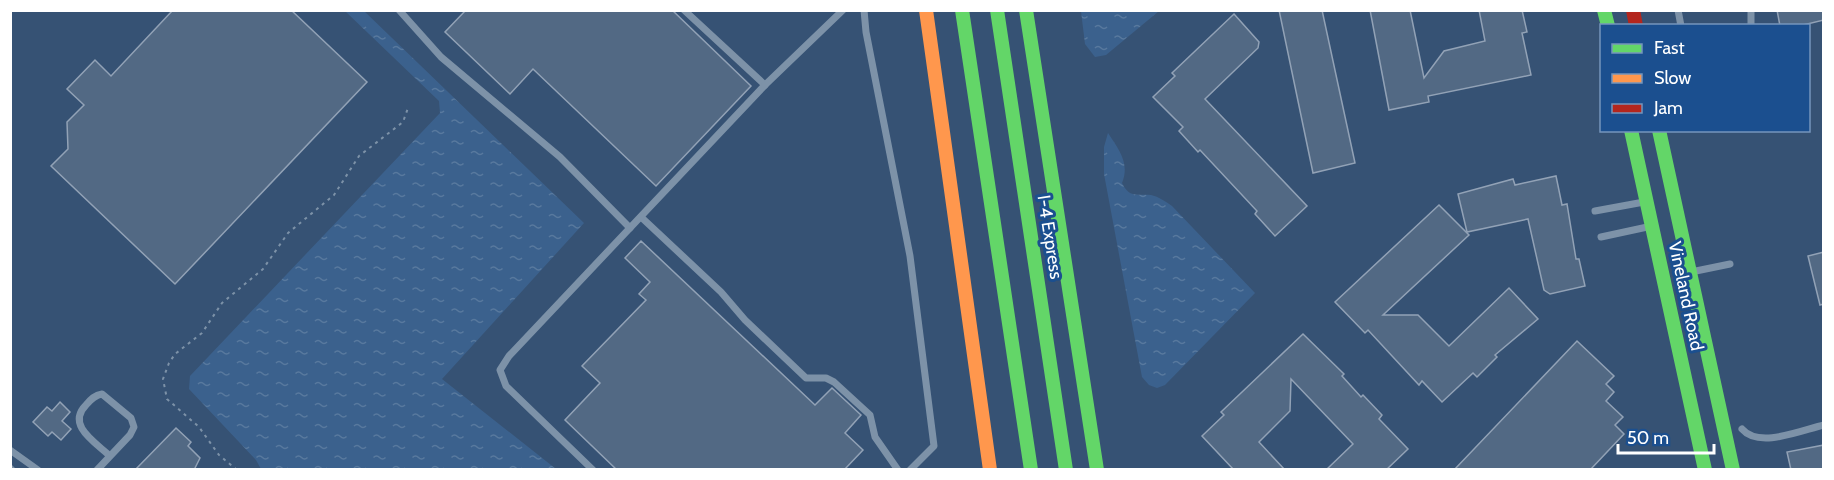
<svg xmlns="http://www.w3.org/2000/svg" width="1834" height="480" font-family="Cabin,sans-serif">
	<defs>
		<pattern id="water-ripples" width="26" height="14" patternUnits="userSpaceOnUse" patternTransform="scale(1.5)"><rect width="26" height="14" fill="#3b618d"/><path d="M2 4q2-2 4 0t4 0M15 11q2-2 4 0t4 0" fill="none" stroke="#58799e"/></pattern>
	</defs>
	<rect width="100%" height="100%" fill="#365274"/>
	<g fill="url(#water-ripples)">
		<polygon points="345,11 364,11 584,223 442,379 556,469 261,469 256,460 189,389 190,376 440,113 439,101"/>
		<polygon points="1081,11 1081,10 1159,11 1106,55 1095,57 1085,44"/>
		<path d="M1108,133C1119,150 1130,163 1122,183C1129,198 1137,194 1151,195C1159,197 1165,201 1172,206L1255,293L1165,385L1157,388L1149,385L1142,377L1104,174V147Z"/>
	</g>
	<g fill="#526984" stroke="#92a2b6" stroke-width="1.5">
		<polygon points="173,10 291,10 367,82 175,284 51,166 68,149 67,122 84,105 67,89 95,60 111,76"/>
		<polygon points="466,10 672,10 751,86 656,186 533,69 510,94 445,32"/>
		<polygon points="1279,10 1322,10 1355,163 1313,173"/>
		<polygon points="1370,10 1410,10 1424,78 1444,51 1485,41 1479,10 1522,10 1527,32 1522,33 1531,75 1428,96 1429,102 1389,110"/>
		<polygon points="1777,10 1824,10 1824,20 1799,26 1780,26"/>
		<polygon points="1234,14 1259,42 1258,48 1205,99 1307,206 1275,236 1255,214 1257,211 1200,150 1198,152 1179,131 1183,127 1153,97 1175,76 1172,73"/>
		<polygon points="1556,176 1562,205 1567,204 1576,259 1579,259 1585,286 1550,294 1544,290 1528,219 1467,232 1458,194 1513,179 1515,185"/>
		<polygon points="1439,205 1469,235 1383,315 1418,315 1449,346 1509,288 1538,319 1495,355 1497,357 1477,377 1473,373 1442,402 1422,381 1419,385 1368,330 1365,333 1335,302"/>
		<polygon points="641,241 815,405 832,388 861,415 845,433 863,450 844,470 617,470 565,420 600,383 582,366 646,300 639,294 650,282 625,258"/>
		<polygon points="1824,252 1824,304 1820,305 1808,256"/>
		<polygon points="1303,334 1344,374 1342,376 1361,397 1363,395 1382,415 1379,419 1408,449 1386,470 1326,470 1353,444 1291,379 1290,411 1259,442 1285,470 1234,470 1202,436 1224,415 1221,412"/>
		<polygon points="1577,341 1614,376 1606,384 1614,392 1606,401 1623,417 1615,425 1624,434 1590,470 1454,470"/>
		<polygon points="60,402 70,412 62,421 71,429 61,440 52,432 48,436 33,422 47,407 52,411"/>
		<polygon points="176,428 191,442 188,446 200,458 194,470 135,470"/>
		<polygon points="1824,445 1824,470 1791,470 1787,452"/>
	</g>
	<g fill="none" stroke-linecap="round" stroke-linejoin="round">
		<polyline stroke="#7d92a8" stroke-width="2" stroke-dasharray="3 4.5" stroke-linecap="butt" points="237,470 219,455 199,427 167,399 163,379 169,363 175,354 202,333 222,303 263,269 288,233 334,195 359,156 403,122 408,108"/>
		<g stroke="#7d92a8" stroke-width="7">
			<polyline points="399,10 441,57 560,157 630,228"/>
			<polyline points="684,10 765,85"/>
			<polyline points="864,10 866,32 910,256 934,446 910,470"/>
			<polyline points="1678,10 1681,26"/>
			<polyline points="1751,10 1751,26"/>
			<polyline points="1595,211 1644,202"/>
			<polyline points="641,217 721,292 745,320 806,378 826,378 834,382 870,415 875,437 898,470"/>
			<polyline points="1601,237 1652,226"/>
			<polyline points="1691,272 1730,264"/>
			<path d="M1742,429C1759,449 1802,430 1824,425"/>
			<polyline points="10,450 38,470"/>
			<polyline points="10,468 12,470"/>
			<path d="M97,470L130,435L134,427L131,418L102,394C95,395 91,399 86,405C66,425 95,442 110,456"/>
			<polyline points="593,470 506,386 500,370 509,356 765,85 843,10"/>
		</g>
		<g stroke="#63d668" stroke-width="14">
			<polyline points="962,10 1031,470"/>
			<polyline points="997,10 1066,470"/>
			<polyline points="1026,10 1097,470"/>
			<polyline points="1604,10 1608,26"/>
			<polyline points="1631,130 1705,470"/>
			<polyline points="1659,130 1733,470"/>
		</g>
		<polyline stroke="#ff974d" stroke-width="14" points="926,10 990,470"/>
		<polyline stroke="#b3261e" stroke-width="14" points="1633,10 1636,26"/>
	</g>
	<g text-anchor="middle" stroke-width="6" stroke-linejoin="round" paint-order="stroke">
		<g font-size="18" fill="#fff" stroke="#1b4f8f">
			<text transform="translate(1050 237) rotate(81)" y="6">I-4 Express</text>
			<text transform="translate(1686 296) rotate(78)" y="6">Vineland Road</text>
		</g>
	</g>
	<rect width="1834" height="480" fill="none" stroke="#ffffff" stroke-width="24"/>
	<rect x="1600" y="24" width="210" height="108" fill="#1b4f8f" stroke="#7695bc" stroke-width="1.5"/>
	<rect x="1612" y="44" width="30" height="9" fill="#63d668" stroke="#7695bc" stroke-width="1.5"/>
	<text x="1654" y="54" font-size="18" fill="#ffffff">Fast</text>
	<rect x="1612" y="74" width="30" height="9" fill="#ff974d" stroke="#7695bc" stroke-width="1.5"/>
	<text x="1654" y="84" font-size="18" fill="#ffffff">Slow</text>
	<rect x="1612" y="104" width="30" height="9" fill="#b3261e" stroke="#7695bc" stroke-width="1.5"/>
	<text x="1654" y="114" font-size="18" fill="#ffffff">Jam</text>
	<path d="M1618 444v9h96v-9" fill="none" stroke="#ffffff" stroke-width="3"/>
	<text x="1627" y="444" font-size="18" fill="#ffffff" stroke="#1b4f8f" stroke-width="4.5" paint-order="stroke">50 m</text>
</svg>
